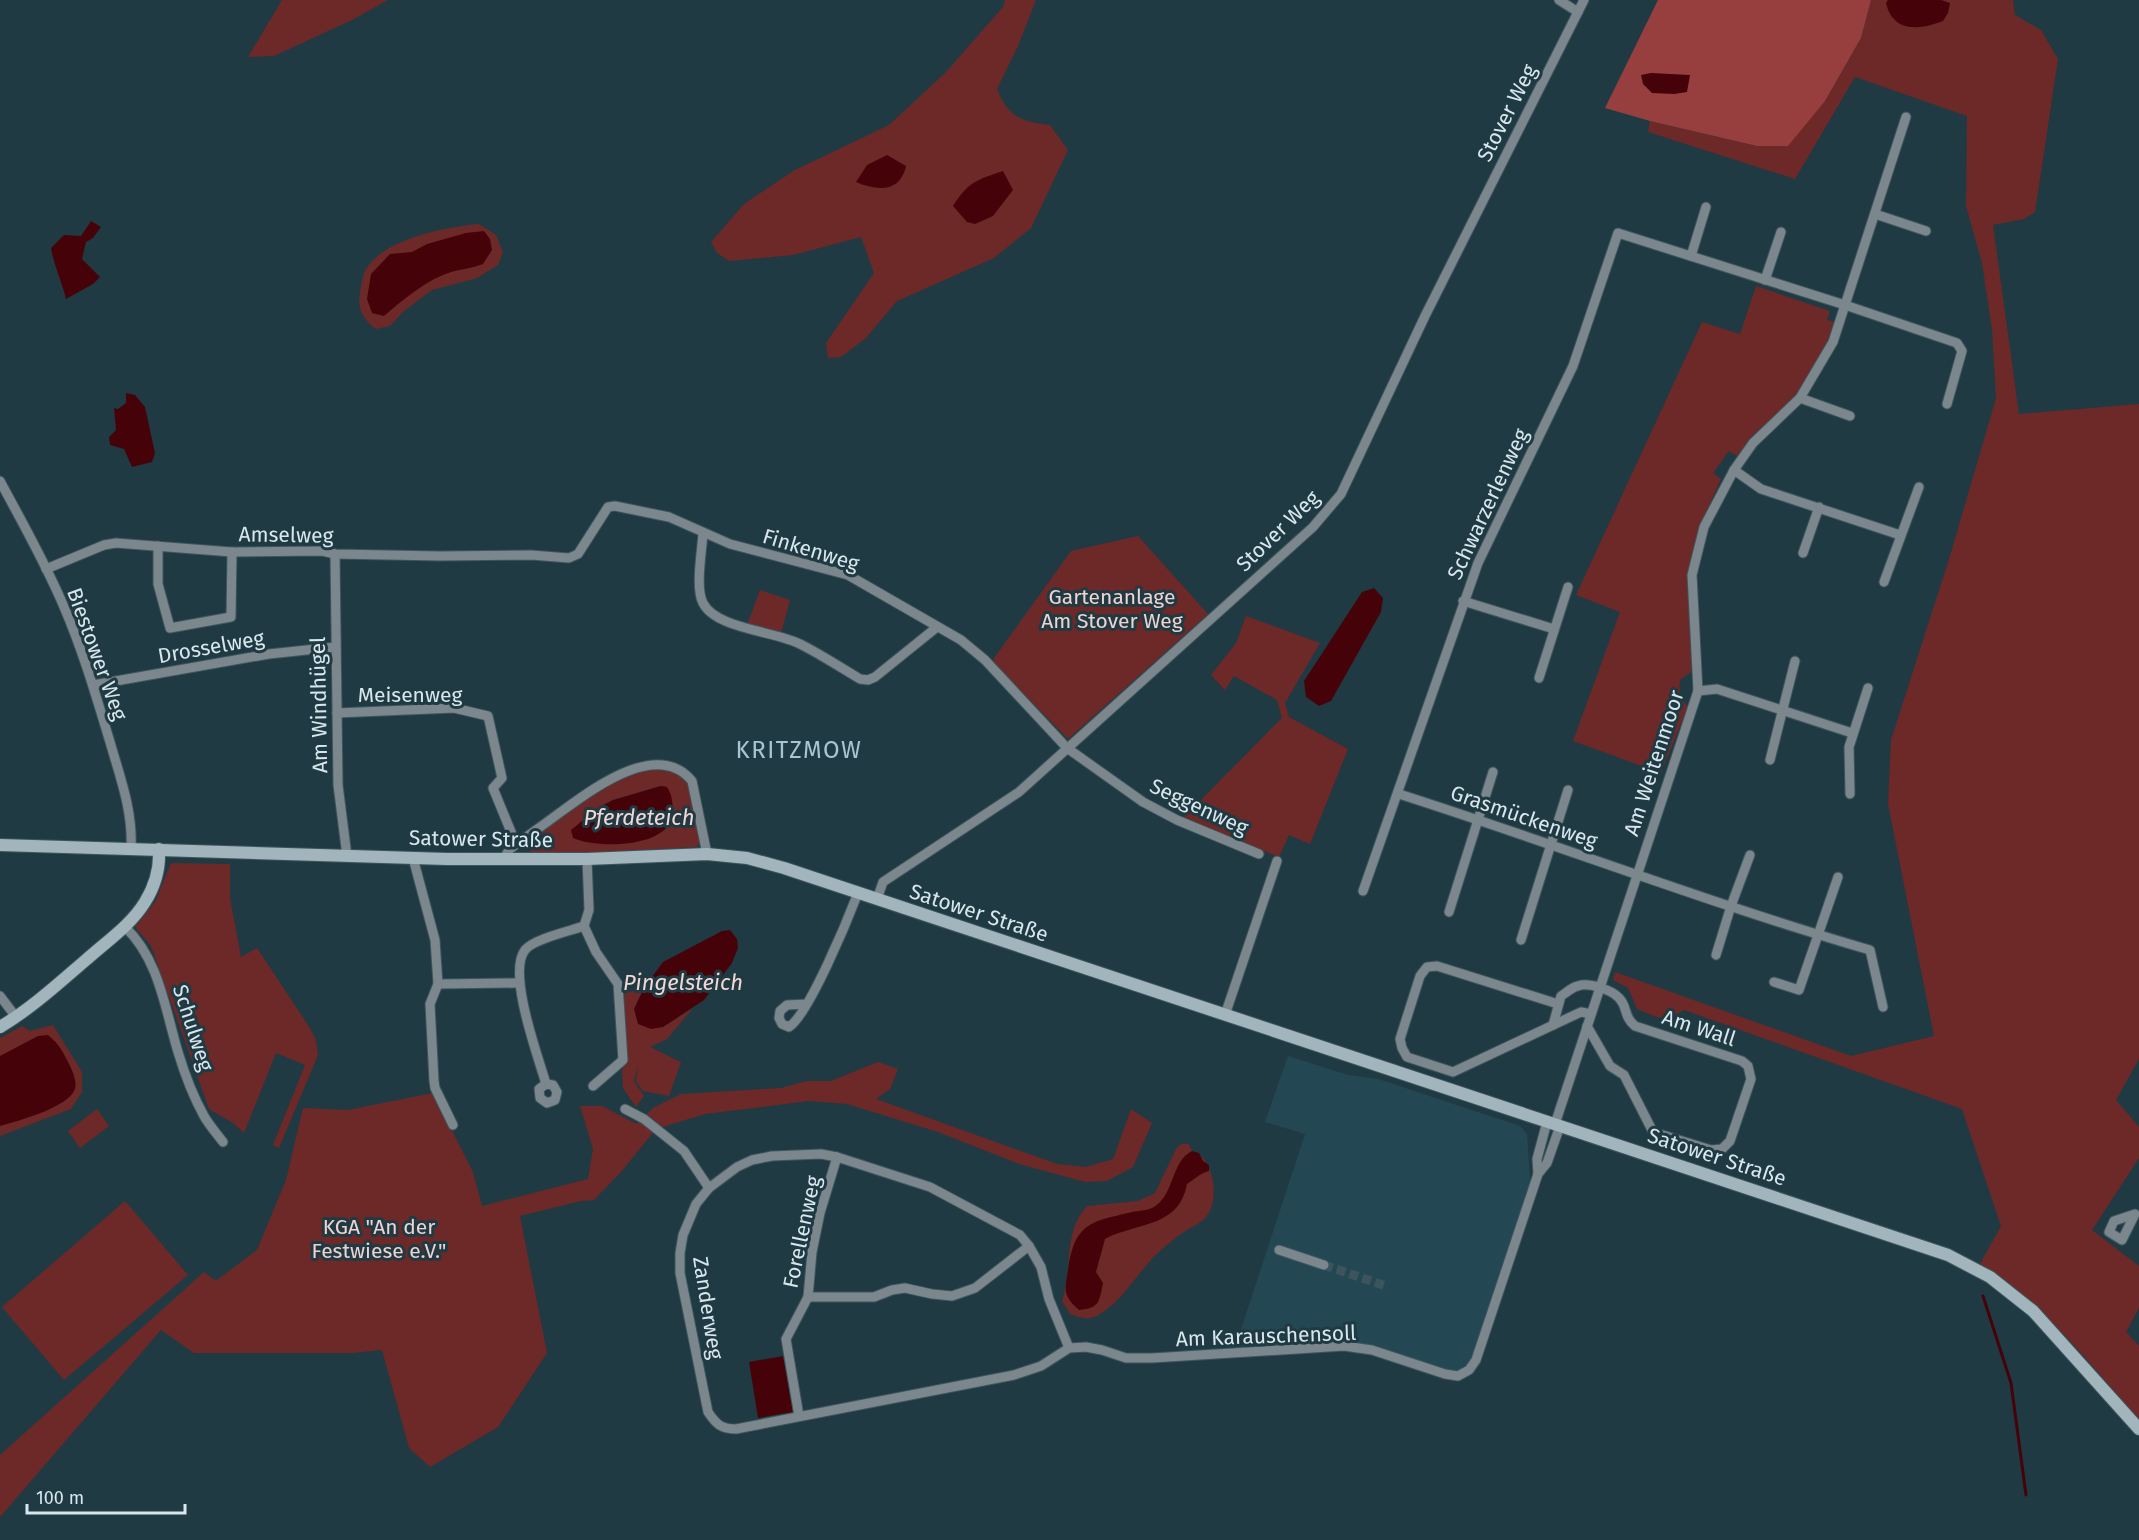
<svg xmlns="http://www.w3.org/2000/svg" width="2139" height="1540" font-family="'Fira Sans',sans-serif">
	<rect width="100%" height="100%" fill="#203a43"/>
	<polygon fill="#244853" points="1288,1056 1348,1075 1378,1079 1520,1126 1527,1134 1531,1196 1476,1360 1458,1376 1344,1346 1233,1354 1305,1134 1265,1122"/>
	<g fill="#6d2828" fill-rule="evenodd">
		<polygon points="282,0 388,0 352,20 274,56 248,57"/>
		<path d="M1005,0H1036L1018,46L997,89C1009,118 1021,121 1050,125L1068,150L1031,228L994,258L897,301L866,338L841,357L828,358L826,343L874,273L861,237L793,255L729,261L717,253L711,242L744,204L793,171L889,125L946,72L1003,7Z"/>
		<path d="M1871,0H2013L2015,15L2041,30L2058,59L2035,212L2024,219L1993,225L2019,414L2139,404V1059L2116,1100L2139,1127V1158L2092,1230L2139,1266V1308L2126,1332L2139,1346V1420C2090,1364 2044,1304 1980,1264L2001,1226L1962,1109L1684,1010C1663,1023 1659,1018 1637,1009L1628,988L1613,980L1615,972L1851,1056L1934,1036L1888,804L1891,740L1950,556L1996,398L1992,330L1982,263L1966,206L1967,116L1855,77L1795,179L1648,132L1650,121L1757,146L1825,101L1861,38Z"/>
		<path d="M479,224L496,235L503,252L498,265L477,278L432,290L404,311L390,326L376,329C363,320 357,308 360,293C361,285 363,272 368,266C389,238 445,227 479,224Z"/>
		<path d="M1756,286L1830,311L1827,320L1835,322L1831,337L1797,395L1751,437L1737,456L1729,451L1713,473L1721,479L1700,526L1687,576L1692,671L1680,680C1679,691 1679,699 1688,706L1661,773L1573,741L1620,612L1576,595L1702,322L1740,334Z"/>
		<polygon points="1138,536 1208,614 1068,739 992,661 1071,551"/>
		<polygon points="760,590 790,600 780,637 746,628"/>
		<polygon points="1246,616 1320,643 1285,703 1289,717 1348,749 1310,844 1289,835 1279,857 1182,819 1282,718 1277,700 1234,676 1225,690 1211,675 1236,643"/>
		<path d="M653,769L674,772L688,783L700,842L697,847L588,853H532L529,849C538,827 602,784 625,776C634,773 644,771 653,769ZM660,786L667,787L673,819L665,830L647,840L598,808L613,800Z"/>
		<polygon points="171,863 230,864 230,898 241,957 257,948 310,1028 316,1040 318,1055 279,1148 273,1145 305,1065 276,1053 244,1133 233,1123 209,1109 151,946 135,927 155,902"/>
		<polygon points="644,988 634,1009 663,1027 693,1008 667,1039 650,1047 681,1062 669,1096 643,1091 636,1081 638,1066 634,1081 644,1096 636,1107 623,1088 622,1071 627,1055 624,1003 625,993"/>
		<polygon points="53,1025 82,1072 82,1092 71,1109 0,1136 0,1038 22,1026 30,1031"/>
		<polygon points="878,1062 898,1069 890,1089 876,1099 1057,1164 1086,1167 1113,1159 1131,1109 1152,1123 1133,1167 1107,1181 1085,1182 1019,1164 938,1132 847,1104 809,1101 705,1114 656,1129 621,1172 594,1200 581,1201 520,1216 547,1353 498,1427 430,1467 409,1448 382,1350 353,1353 194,1353 161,1330 0,1517 0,1455 204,1272 213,1279 217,1280 257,1250 286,1180 303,1108 348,1110 433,1093 473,1172 482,1206 588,1179 593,1149 580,1106 602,1106 637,1124 653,1108 681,1094 781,1088 807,1081 831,1081"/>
		<polygon points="97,1109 109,1126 80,1148 68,1131"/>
		<path d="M1181,1144H1189L1192,1151C1213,1157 1220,1196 1208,1214C1203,1223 1191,1227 1182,1233C1175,1238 1168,1244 1161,1250C1139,1269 1125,1299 1100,1314C1089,1321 1081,1318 1070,1314L1062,1301C1073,1270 1063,1231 1087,1206L1138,1201L1155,1193L1176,1149Z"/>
		<polygon points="125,1201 188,1275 64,1380 2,1307"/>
	</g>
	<polygon fill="#973e3e" points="1658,0 1871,0 1861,38 1825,101 1788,146 1757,146 1650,121 1605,108"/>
	<g fill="#450309">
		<path d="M1888,0H1941L1950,3L1948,13L1943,21C1919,30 1893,33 1886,3Z"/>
		<polygon points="1651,73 1690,75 1687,92 1674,94 1652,93 1643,84 1641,75"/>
		<path d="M887,155L906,166C900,193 877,191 856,182L867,165Z"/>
		<path d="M1003,171L1013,190L993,216L975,224L967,222L953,206C969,181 977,180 1003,171Z"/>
		<path d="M91,221L101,227L93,238L86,242L82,259L100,277L93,284L66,299C62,282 54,266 51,248L64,235L81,236Z"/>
		<path d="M484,231L490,239L492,250L483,264C473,268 462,269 451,272C426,280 404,299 384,316L372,313L367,299L371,274L390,254L412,252L427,244L466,233Z"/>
		<polygon points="126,393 135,395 145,407 155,453 152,462 132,467 124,449 110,445 109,437 116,430 114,408 118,409 126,403"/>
		<polygon points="1374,588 1383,598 1381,612 1331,701 1319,706 1306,697 1304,681 1362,592"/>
		<path d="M661,786L667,787C672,795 672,800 673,809C675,849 597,849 573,838L571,830L598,808L613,800Z"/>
		<polygon points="730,930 737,939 738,948 732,963 704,1000 663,1027 651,1029 638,1024 634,1009 644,988 663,962 722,931"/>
		<path d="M48,1035C60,1045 63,1052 70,1066C73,1072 77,1082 75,1089C69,1107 18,1121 0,1126V1056L38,1036Z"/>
		<path d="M1192,1151L1199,1153L1203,1161L1209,1165V1171C1200,1173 1195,1179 1187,1184C1179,1228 1137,1222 1105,1239L1096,1272L1103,1283C1099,1302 1100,1308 1079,1310C1062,1295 1065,1290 1068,1270C1075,1222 1091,1222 1132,1212C1139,1211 1149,1210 1154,1207C1175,1194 1171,1161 1192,1151Z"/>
		<polygon points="783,1356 793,1412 758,1418 749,1362"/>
	</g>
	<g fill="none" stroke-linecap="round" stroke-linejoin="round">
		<polyline stroke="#450309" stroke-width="3" points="1983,1296 2011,1383 2026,1495"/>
		<polyline stroke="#3c545c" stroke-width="9" stroke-dasharray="9 4.5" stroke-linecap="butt" points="1324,1265 1386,1286"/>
		<g stroke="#3d565e" stroke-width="11">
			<g id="street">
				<polyline points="1559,0 1578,12"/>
				<polyline points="1875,214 1926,231"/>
				<polyline points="1691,256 1706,207"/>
				<polyline points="1765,280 1781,232"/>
				<polyline points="1800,398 1850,416"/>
				<polyline points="1734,470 1761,489 1900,535"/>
				<path d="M0,481C22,522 46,564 64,607C83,651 96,696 110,742C120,777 133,811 131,848"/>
				<path d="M703,533C702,551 695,588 703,603C716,629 775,631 800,644C820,654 840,667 860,679L868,680L875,677L937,627"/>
				<polyline points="158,546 158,584 170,628 231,617 232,552"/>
				<polyline points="1803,553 1819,507"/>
				<polyline points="335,554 338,785 347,856"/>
				<polyline points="46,569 104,545 116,543 232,552 322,551 335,554 440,556 531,555 569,558 578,554 608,507 615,506 669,517 730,544 848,575 961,640 985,660 1067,748 1143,802 1177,820 1259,854"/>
				<polyline points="1884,582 1919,487"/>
				<polyline points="1463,601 1554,629"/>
				<polyline points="1539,678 1568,587"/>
				<polyline points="93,685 269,654 335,647"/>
				<polyline points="1698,691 1717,689 1852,733"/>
				<polyline points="337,713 454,708 488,716 502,778 493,788 516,844"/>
				<polyline points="1770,760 1795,661"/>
				<path d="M1399,794C1556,844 1711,904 1870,950L1883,1007"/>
				<polyline points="1850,794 1849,747 1868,688"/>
				<polyline points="413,858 435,940 438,984 430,1004 434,1081 435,1088 453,1125"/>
				<path d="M503,859L510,849C526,837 542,826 558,814C590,791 657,738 692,781L707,854"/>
				<polyline points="1363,891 1478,563 1573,366 1618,233 1845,305 1957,343 1962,351 1947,404"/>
				<polyline points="877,899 883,882 1019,792 1313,527 1341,494 1425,316 1584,0"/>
				<polyline points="1449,912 1493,772"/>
				<polyline points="584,926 596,952 618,984 623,1060 593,1086"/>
				<path d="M125,927C159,959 165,1009 178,1052C184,1072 194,1098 204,1116C209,1125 217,1134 223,1142"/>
				<polyline points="1521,940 1568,790"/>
				<polyline points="1716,955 1731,906 1750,855"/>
				<polyline points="1774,982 1799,990 1838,877"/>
				<polyline points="438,984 518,983"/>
				<polyline points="0,996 16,1017"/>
				<path d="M807,1004L787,1005L780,1011L779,1018L782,1024L789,1027C809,1014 848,919 858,893"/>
				<polyline points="1558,1004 1437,966 1427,967 1420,976 1400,1039 1402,1048 1407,1057 1453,1072 1581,1012 1591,1014"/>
				<polyline points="1225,1015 1277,861"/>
				<path d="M1553,1025L1561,996C1566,993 1572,987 1578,986C1588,982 1612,990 1619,998C1628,1007 1623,1016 1635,1026L1742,1061L1748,1066L1751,1079L1730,1141L1722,1149L1711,1150L1653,1132L1624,1075L1610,1066L1587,1026"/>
				<path d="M546,1084C538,1056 507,973 525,950C533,939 570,931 584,926L589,910L587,859"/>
				<polygon points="546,1084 553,1085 557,1092 555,1100 547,1103 540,1098 539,1089"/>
				<polyline points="625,1109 644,1119 684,1151 709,1188"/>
				<polyline points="1555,1124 1698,691 1692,575 1704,527 1734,470 1753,443 1800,398 1833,342 1906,117"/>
				<polyline points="1538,1174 1537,1159 1547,1122"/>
				<polygon points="2135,1214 2122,1240 2109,1232 2114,1221"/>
				<polyline points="1279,1250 1324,1265"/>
				<polyline points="808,1297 874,1297 892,1290 905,1288 932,1294 952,1296 975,1288 1029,1246"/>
				<path d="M1069,1348L1049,1299L1041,1267L1029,1246L1020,1235L930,1187L837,1157L821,1154L772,1156L752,1160L737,1167L709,1188L696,1204L683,1235L680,1253V1273L708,1412C716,1424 721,1429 736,1429L1014,1375L1041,1366L1069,1348L1086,1347L1102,1350L1126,1358H1152L1344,1346L1372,1350L1445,1374L1458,1376L1469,1370L1476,1360L1538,1174L1547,1163L1560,1126"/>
				<polyline points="799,1416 786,1339 808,1297 812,1252 820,1213 837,1157"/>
			</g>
		</g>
		<g stroke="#3d565e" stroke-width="14">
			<g id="secondary">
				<polyline points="0,845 447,859 587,859 707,854 747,858 784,868 1948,1255 1990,1277 2033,1311 2139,1429"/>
				<path d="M0,1027C32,1008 59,983 87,959C107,941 131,925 145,902C155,886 160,867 159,849"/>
			</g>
		</g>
		<use href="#street" stroke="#7b878c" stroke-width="9"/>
		<use href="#secondary" stroke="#a2b5bd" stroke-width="12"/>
	</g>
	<g text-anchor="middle" stroke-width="6" stroke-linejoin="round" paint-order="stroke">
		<g font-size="21" fill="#d8e7ed" stroke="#203a43">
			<text transform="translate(1507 113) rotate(-63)" y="7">Stover Weg</text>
			<text transform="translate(1488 504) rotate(-65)" y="7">Schwarzerlenweg</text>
			<text transform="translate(1278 531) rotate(-44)" y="7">Stover Weg</text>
			<text transform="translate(286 535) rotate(1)" y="7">Amselweg</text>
			<text transform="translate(811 550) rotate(17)" y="7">Finkenweg</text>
			<text transform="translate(211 647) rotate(-10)" y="7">Drosselweg</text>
			<text transform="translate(97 654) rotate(70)" y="7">Biestower Weg</text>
			<text x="410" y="702">Meisenweg</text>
			<text transform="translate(319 705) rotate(-91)" y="7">Am Windhügel</text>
			<text transform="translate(1654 763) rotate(-72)" y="7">Am Weitenmoor</text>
			<text transform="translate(1199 807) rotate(25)" y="7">Seggenweg</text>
			<text transform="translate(1524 817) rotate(19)" y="7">Grasmückenweg</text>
			<text transform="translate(481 839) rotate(1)" y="7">Satower Straße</text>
			<text transform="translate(979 913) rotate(18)" y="7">Satower Straße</text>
			<text transform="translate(193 1028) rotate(72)" y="7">Schulweg</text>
			<text transform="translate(1699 1028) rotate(18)" y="7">Am Wall</text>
			<text transform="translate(1717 1157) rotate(18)" y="7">Satower Straße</text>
			<text transform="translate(802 1232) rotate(-78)" y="7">Forellenweg</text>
			<text transform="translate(708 1308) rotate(81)" y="7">Zanderweg</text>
			<text transform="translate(1266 1336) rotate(-2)" y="7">Am Karauschensoll</text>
		</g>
		<g font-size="21" fill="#eed3d1" stroke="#203a43">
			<text x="1112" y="604">Gartenanlage<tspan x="1112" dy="24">Am Stover Weg</tspan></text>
			<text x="379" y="1234">KGA "An der<tspan x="379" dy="24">Festwiese e.V."</tspan></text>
		</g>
		<g font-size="22" font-style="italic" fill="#f2d7d5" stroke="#203a43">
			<text x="639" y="825">Pferdeteich</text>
			<text x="683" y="990">Pingelsteich</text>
		</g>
		<g font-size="24" letter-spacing="1.5" fill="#a7c5d1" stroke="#203a43">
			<text x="799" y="758">KRITZMOW</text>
		</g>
	</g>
	<path d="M27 1504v9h158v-9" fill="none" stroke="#d8e7ed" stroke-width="3"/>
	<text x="36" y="1504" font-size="18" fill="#d8e7ed" stroke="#203a43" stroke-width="4.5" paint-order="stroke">100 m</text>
</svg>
